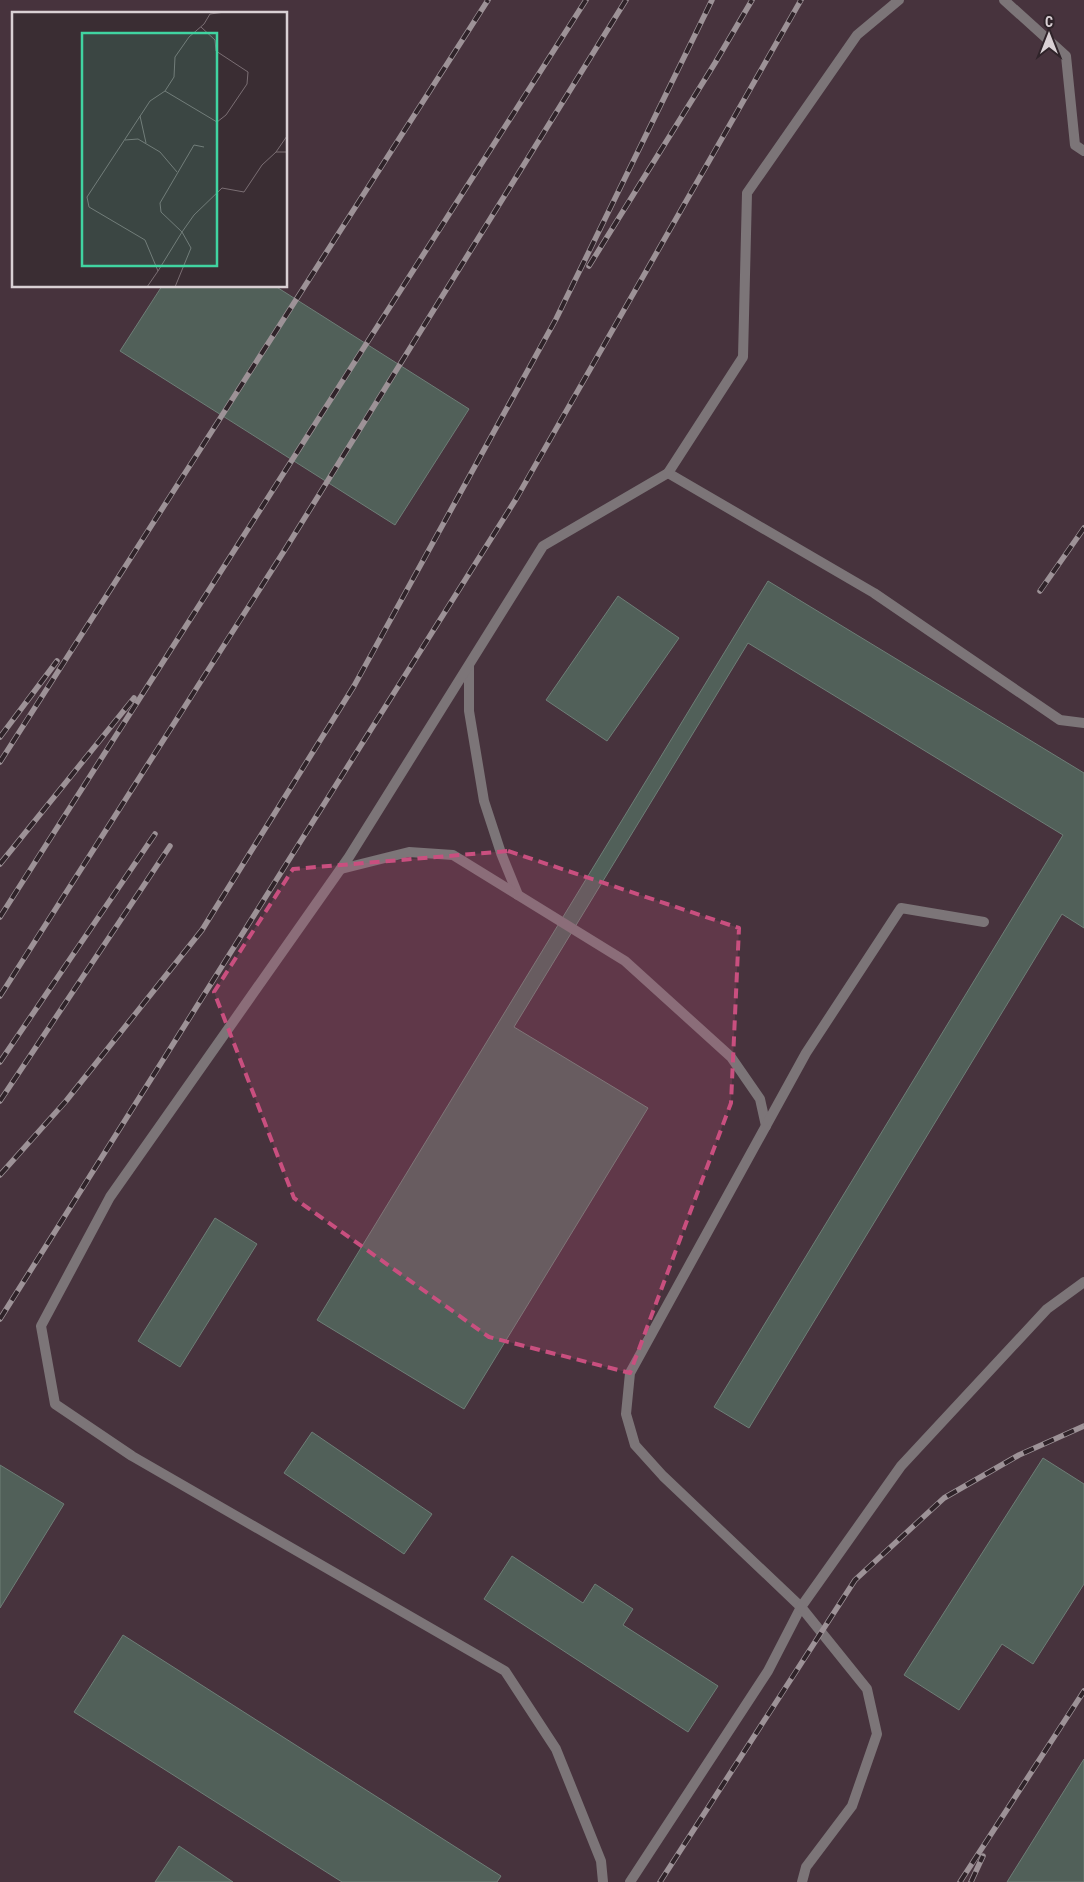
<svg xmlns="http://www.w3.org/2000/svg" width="1084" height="1882" font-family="'Roboto Condensed',sans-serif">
	<rect width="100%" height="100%" fill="#3a2d33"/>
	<path fill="#47333d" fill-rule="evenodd" d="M0,0H1084V1882H0ZM14,14H286V286H14Z"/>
	<g fill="#516059" stroke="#6e7e77">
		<polygon points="162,286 275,286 469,409 395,525 120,351"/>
		<polygon points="768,581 1084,773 1084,928 1062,914 749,1428 714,1407 1063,835 748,643 514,1027 648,1108 464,1409 317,1320"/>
		<polygon points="618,596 679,638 607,741 546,700"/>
		<polygon points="215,1218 257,1244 180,1367 138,1341"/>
		<polygon points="312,1432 432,1514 404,1554 284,1473"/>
		<polygon points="1043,1458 1084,1484 1084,1584 1033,1664 1002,1644 959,1710 904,1675"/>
		<polygon points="0,1465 64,1504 0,1608"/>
		<polygon points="512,1556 583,1603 595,1584 633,1609 623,1625 718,1686 688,1732 484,1599"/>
		<polygon points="123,1635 501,1876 497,1882 342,1882 74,1712"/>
		<polygon points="1084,1759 1084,1882 1007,1882"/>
		<polygon points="179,1846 233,1882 155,1882"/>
	</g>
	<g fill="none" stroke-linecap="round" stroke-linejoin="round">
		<g stroke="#7c7578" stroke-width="10">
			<polyline points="1004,0 1066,56 1075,145 1084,151"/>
			<polyline points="668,473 874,593 1060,720 1084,723"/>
			<polyline points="469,666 469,711 484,801 501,853 518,895"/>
			<polyline points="341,869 409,852 453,855 625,961 731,1057 760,1099 766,1126"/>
			<polyline points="603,1882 601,1861 556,1749 505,1671 132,1456 55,1404 41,1326 110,1197 349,857 543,546 668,473 743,357 747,193 857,35 899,0"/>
			<polyline points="630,1882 768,1671 801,1607 663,1476 635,1445 626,1414 630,1373 806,1053 901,908 984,922"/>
			<polyline points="802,1882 806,1867 852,1806 877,1734 867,1689 801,1607 901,1466 1047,1309 1084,1282"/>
		</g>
		<g stroke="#9d9297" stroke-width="5.5">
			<g id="rail">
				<polyline points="589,266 715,63 752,0"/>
				<polyline points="1040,591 1084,528"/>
				<polyline points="0,737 57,661"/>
				<polyline points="0,762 488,0"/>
				<polyline points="0,864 134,698"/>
				<polyline points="0,917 586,0"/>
				<polyline points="0,996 286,548 626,0"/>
				<polyline points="0,1062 155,834"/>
				<polyline points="0,1101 170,846"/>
				<polyline points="0,1175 66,1101 202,930 354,686 556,319 712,0"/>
				<polyline points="0,1319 516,499 801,0"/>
				<polyline points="660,1882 855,1580 944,1498 1019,1455 1084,1426"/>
				<polyline points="960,1882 1084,1691"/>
				<polyline points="971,1882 983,1856"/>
			</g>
		</g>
		<use href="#rail" stroke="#2f2329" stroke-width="4" stroke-dasharray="11" stroke-linecap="butt"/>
	</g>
	<path fill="#c94f7f" fill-opacity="0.2" stroke="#c94f7f" stroke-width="4" stroke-dasharray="10 6" stroke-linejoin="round" d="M508,851L739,928L731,1103L630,1373L489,1337L294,1198L214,992L293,869Z"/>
	<g transform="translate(12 12)">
		<rect width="275" height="275" fill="#3a2d33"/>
		<path fill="none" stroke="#7a6e73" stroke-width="1" d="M153,79L205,110L214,103L235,72L236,60L204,39L203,28L189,15M128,104L134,131M275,124L264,140H275M113,128L126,127L148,140L165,160M146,259L170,220L149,200L148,191L182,133L192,135M135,275L146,259L133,228L77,195L75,185L138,89L153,79L162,65L163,45L177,25L192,12L198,2L213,0M163,275L179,236L170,220L182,203L210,176L232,180L250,153L264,140"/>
		<path fill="#40d4a1" fill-opacity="0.15" stroke="#40d4a1" stroke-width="2.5" d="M70,21H205V254H70Z"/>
		<rect width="275" height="275" fill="none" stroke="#d9d0d4" stroke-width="2.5"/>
	</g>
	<g transform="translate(1049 35)" stroke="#2f2329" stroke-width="4" paint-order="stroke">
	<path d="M0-4L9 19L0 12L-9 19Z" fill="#d9d0d4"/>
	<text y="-8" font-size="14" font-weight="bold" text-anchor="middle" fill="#d9d0d4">С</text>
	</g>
</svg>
